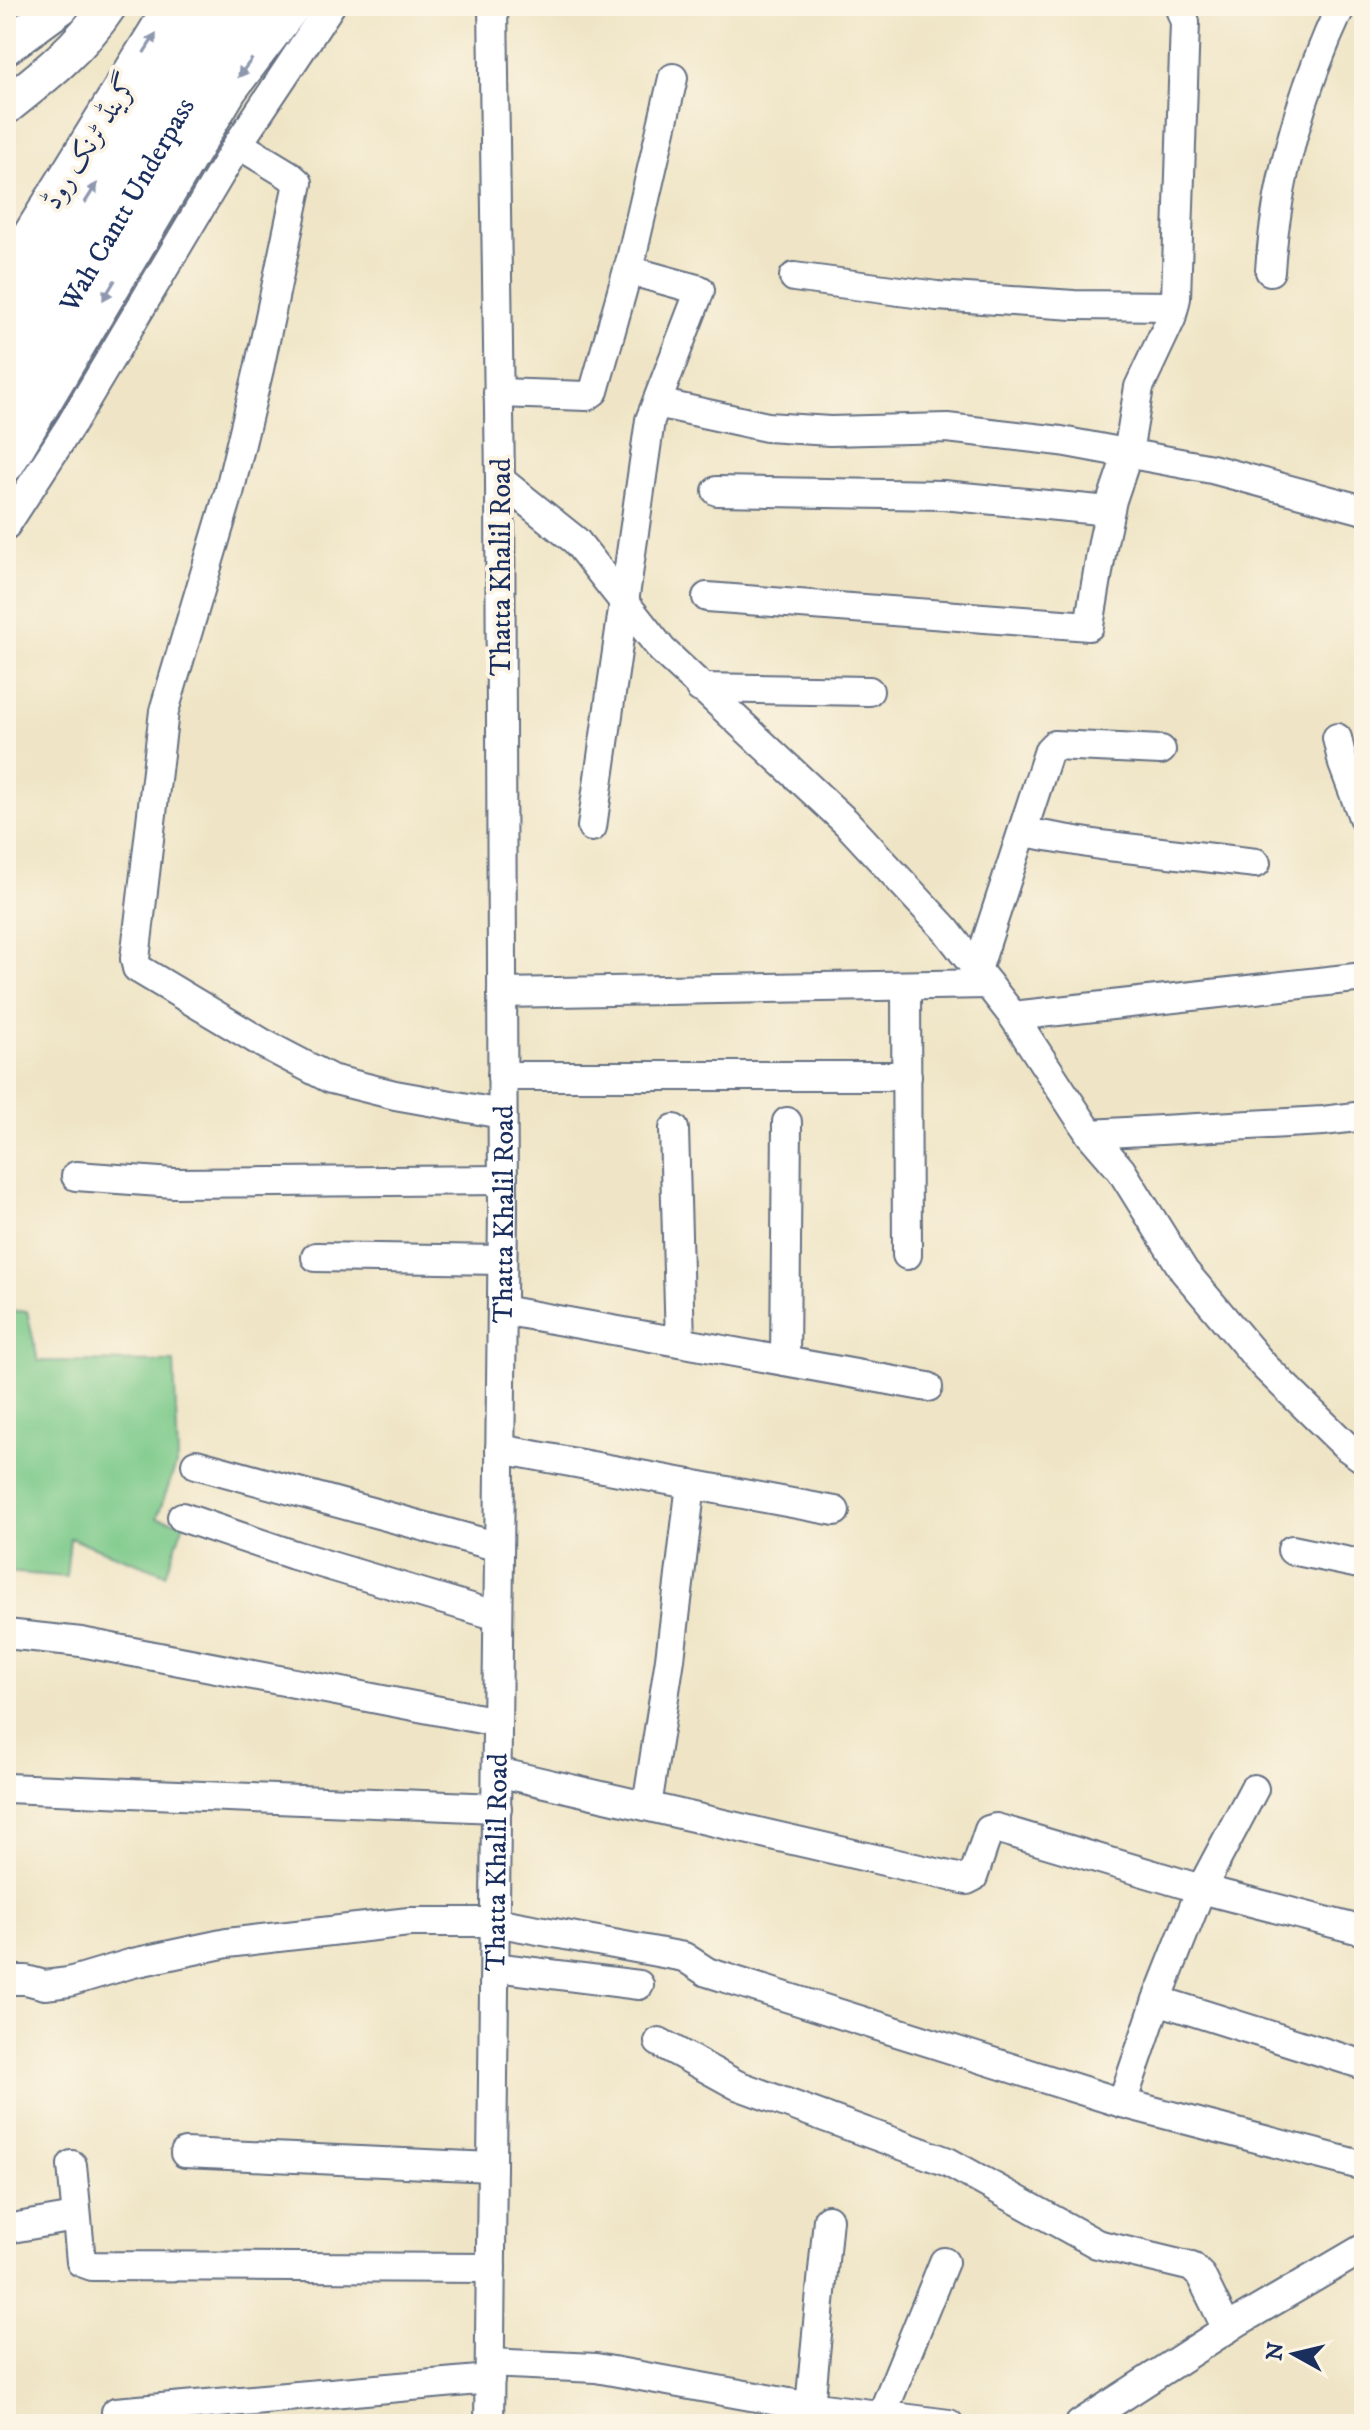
<svg xmlns="http://www.w3.org/2000/svg" width="1370" height="2430" font-family="'IM FELL DW Pica',Amiri,serif">
	<rect width="100%" height="100%" fill="#fcf5e5"/>
	<filter id="ink" filterUnits="userSpaceOnUse"><feTurbulence type="fractalNoise" baseFrequency=".0125" numOctaves="2"/><feDisplacementMap in="SourceGraphic" scale="16" xChannelSelector="R" yChannelSelector="G"/><feConvolveMatrix kernelMatrix="1 2 1 2 8 2 1 2 1" color-interpolation-filters="sRGB"/></filter>
	<filter id="wash" filterUnits="userSpaceOnUse"><feTurbulence type="fractalNoise" baseFrequency=".006" numOctaves="4" result="noise"/><feDisplacementMap in="SourceGraphic" scale="32" xChannelSelector="R" yChannelSelector="G"/><feGaussianBlur stdDeviation="1.8" result="paint"/><feColorMatrix in="noise" values="0 0 0 0 0 0 0 0 0 0 0 0 0 0 0 0 0 1.4 0 .05"/><feComposite in="paint" operator="in"/></filter>
	<g filter="url(#wash)">
		<rect width="100%" height="100%" fill="#efe5c6"/>
		<polygon fill="#7ac989" stroke="#4a7c74" stroke-width="2" points="27,1311 38,1361 174,1362 178,1459 157,1518 184,1523 166,1574 70,1538 66,1577 6,1572 6,1312"/>
	</g>
	<g filter="url(#ink)">
		<g fill="none" stroke-linecap="round" stroke-linejoin="round">
			<g stroke="#656f82" stroke-width="32">
				<g id="minor">
					<polyline points="238,144 289,175 298,183 259,369 229,493 164,711 135,959 137,968 264,1044 331,1079 395,1095 502,1114"/>
					<path d="M1270,271C1276,179 1302,89 1341,6"/>
					<polyline points="794,277 937,296 1074,305 1174,306"/>
					<polyline points="498,393 587,396 594,391 631,259 673,78"/>
					<polyline points="657,403 767,427 830,431 947,428 1061,441 1212,469 1364,510"/>
					<polyline points="500,480 576,541 662,650 846,822 946,930 1013,1016 1090,1134 1121,1170 1184,1271 1264,1366 1347,1447 1364,1459"/>
					<polyline points="717,491 943,495 1109,511"/>
					<polyline points="6,525 72,423 238,144 330,6"/>
					<polyline points="707,597 1089,626 1103,542 1112,500 1128,453 1139,387 1171,319 1176,298 1185,22 1179,6"/>
					<polyline points="700,688 869,691"/>
					<polyline points="1337,738 1343,764 1364,820"/>
					<polyline points="592,827 650,420 700,290 628,270"/>
					<polyline points="1023,832 1100,845 1256,863"/>
					<polyline points="977,970 1049,750 1054,745 1161,750"/>
					<polyline points="906,986 907,1255"/>
					<polyline points="502,993 988,984"/>
					<polyline points="1013,1016 1364,977"/>
					<polyline points="502,1076 907,1076"/>
					<polyline points="674,1129 680,1342"/>
					<polyline points="1090,1134 1323,1121 1364,1116"/>
					<polyline points="76,1176 174,1183 503,1180"/>
					<polyline points="316,1257 502,1260"/>
					<polyline points="502,1310 928,1387"/>
					<polyline points="785,1361 787,1122"/>
					<polyline points="500,1449 835,1511"/>
					<polyline points="196,1464 499,1547"/>
					<polyline points="182,1517 294,1555 498,1616"/>
					<polyline points="1292,1550 1364,1565"/>
					<polyline points="6,1634 81,1642 497,1722"/>
					<polyline points="497,1772 967,1880 973,1877 989,1830 996,1828 1201,1889 1364,1931"/>
					<polyline points="6,1788 497,1808"/>
					<polyline points="647,1806 670,1659 691,1484"/>
					<polyline points="495,1967 639,1985"/>
					<polyline points="6,1980 26,1980 45,1985 69,1982 133,1963 227,1943 409,1922 495,1922 684,1957 707,1972 1122,2103 1364,2166"/>
					<polyline points="1157,2000 1364,2065"/>
					<polyline points="659,2042 737,2085 948,2162 1097,2244 1192,2267 1201,2276 1227,2329"/>
					<polyline points="1122,2103 1157,2000 1201,1889 1254,1789"/>
					<polyline points="185,2153 492,2167"/>
					<polyline points="72,2165 81,2262 92,2266 491,2268"/>
					<polyline points="6,2229 75,2217"/>
					<polyline points="490,2363 596,2368 800,2405 949,2424"/>
					<polyline points="810,2407 828,2219"/>
					<polyline points="116,2412 490,2379"/>
					<polyline points="881,2417 944,2262"/>
					<path id="s1" d="M489,2424L503,1211L500,480L493,6"/>
					<polyline points="1080,2424 1236,2323 1364,2248"/>
				</g>
			</g>
			<g stroke="#656f82" stroke-width="40">
				<g id="major">
					<polyline points="6,46 61,6"/>
					<path d="M6,106C44,76 81,47 108,6"/>
					<polyline points="6,276 173,6"/>
					<polyline points="6,464 229,89 292,6"/>
				</g>
			</g>
			<g stroke="#656f82" stroke-width="46">
				<g id="highway">
					<polyline points="6,331 159,82 216,6"/>
					<path id="s2" d="M6,405L60,319L191,91L252,6"/>
				</g>
			</g>
			<use href="#minor" stroke="#fff" stroke-width="28"/>
			<use href="#major" stroke="#fff" stroke-width="36"/>
			<use href="#highway" stroke="#fff" stroke-width="42"/>
		</g>
		<defs><path id="oneway-solid" d="M-6-.8H1V-3.2L6.5 0L1 3.2V.8H-6Z" transform="scale(2)"/></defs>
		<g fill="#8d97ae">
			<use href="#oneway-solid" transform="translate(150 43) rotate(-58)"/>
			<use href="#oneway-solid" transform="translate(245 68) rotate(127)"/>
			<use href="#oneway-solid" transform="translate(91 193) rotate(-58)"/>
			<use href="#oneway-solid" transform="translate(109 290) rotate(121)"/>
		</g>
	</g>
	<g text-anchor="middle" stroke-width="8" stroke-linejoin="round" paint-order="stroke">
		<g font-size="28" fill="#1b2f5e" stroke="#fcf5e5">
			<text transform="translate(89 141) rotate(-58)" y="10">گرینڈ ٹرنک روڈ</text>
			<text dy="10" stroke="none"><textPath href="#s2" startOffset="234">Wah Cantt Underpass</textPath></text>
			<text transform="translate(500 567) rotate(-90)" y="10">Thatta Khalil Road</text>
			<text dy="10" stroke="none"><textPath href="#s1" startOffset="1210">Thatta Khalil Road</textPath></text>
			<text dy="10" stroke="none"><textPath href="#s1" startOffset="562">Thatta Khalil Road</textPath></text>
		</g>
	</g>
	<rect width="1370" height="2430" fill="none" stroke="#fcf5e5" stroke-width="32"/>
	<g transform="translate(1294 2354) rotate(278)" stroke="#fcf5e5" stroke-width="6" paint-order="stroke">
	<path d="M0-6L14 30L0 20L-14 30Z" fill="#1b2f5e"/>
	<text y="-12" font-size="22" font-weight="bold" text-anchor="middle" fill="#1b2f5e">N</text>
	</g>
</svg>
